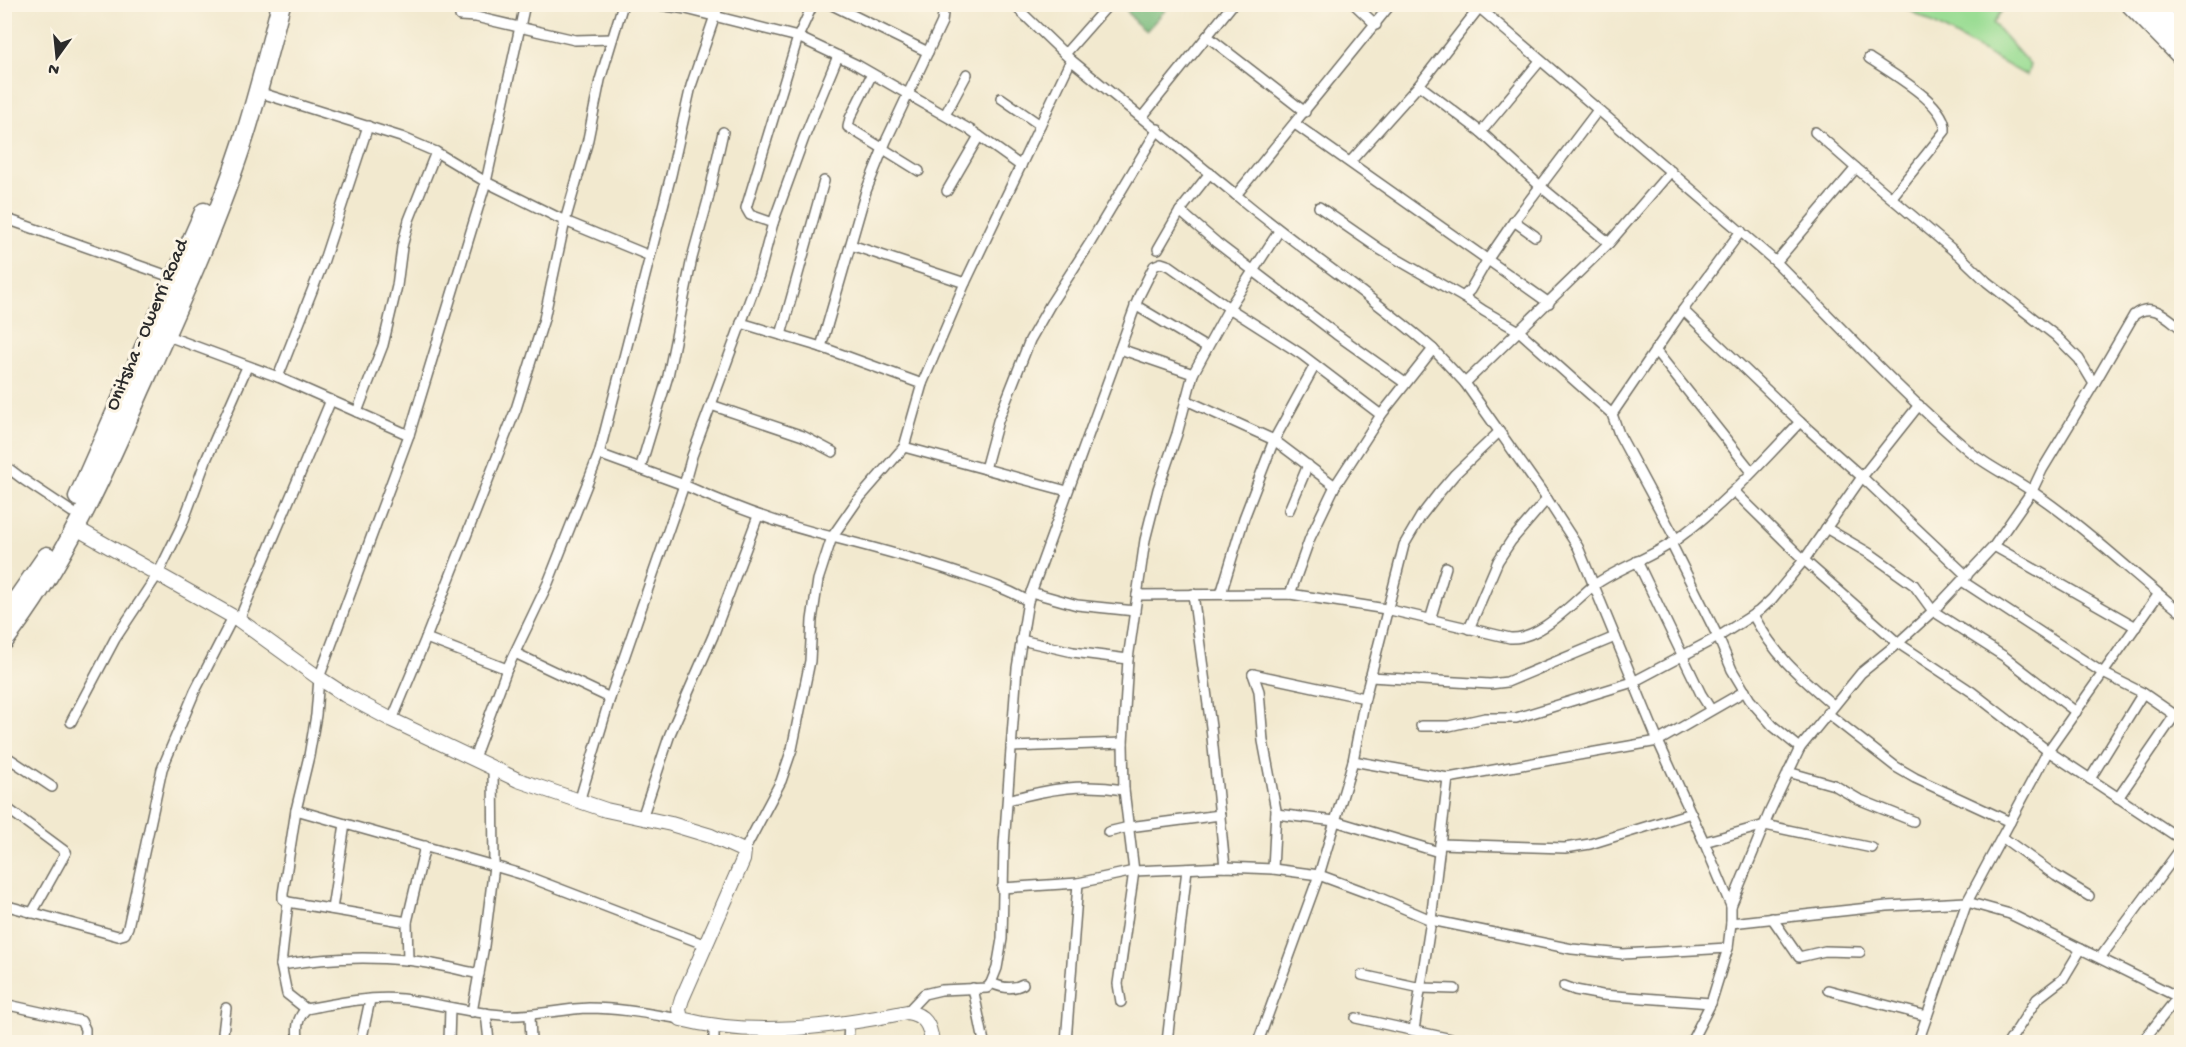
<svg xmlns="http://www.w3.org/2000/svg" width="2186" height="1047" font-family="'Gochi Hand',sans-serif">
	<rect width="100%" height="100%" fill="#fcf5e5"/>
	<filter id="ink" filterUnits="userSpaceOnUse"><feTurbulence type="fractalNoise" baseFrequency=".0167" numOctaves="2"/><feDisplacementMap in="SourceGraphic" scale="12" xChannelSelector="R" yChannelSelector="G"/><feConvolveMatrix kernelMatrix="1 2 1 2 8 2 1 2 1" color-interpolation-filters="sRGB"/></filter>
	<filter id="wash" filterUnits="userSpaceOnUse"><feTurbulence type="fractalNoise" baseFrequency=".008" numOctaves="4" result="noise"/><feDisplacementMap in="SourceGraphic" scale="24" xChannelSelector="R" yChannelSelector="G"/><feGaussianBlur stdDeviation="1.35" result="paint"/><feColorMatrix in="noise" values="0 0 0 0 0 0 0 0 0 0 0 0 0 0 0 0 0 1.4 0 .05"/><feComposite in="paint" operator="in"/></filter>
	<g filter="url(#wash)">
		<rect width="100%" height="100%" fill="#f2e9cf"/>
		<polygon fill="#9bdd94" stroke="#638460" stroke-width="1.5" points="1900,5 2006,5 1993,23 2030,65 2027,76"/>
		<polygon fill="#7cbc7e" stroke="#547454" stroke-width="1.5" points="1123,5 1170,5 1146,31 1135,22"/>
	</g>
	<g filter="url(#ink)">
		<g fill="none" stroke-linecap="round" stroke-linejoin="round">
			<g stroke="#716e64" stroke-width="12">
				<g id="street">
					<path d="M652,4L686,9L798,37L746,208L750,215L773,223L759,275L692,456L684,485C733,507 781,525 832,537L857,501L904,447L922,384L965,283L1071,60"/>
					<polyline points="813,4 798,37 857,65 972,131 1021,166"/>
					<polyline points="830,4 928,52"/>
					<polyline points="1013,4 1071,60 1236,195"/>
					<polyline points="1354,4 1376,25"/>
					<polyline points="1475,4 1776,262 1856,168 1960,256 1987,282 2056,336 2079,359 2094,384 2042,470 2032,491 1994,546 1933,611 1898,643 1861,673 1800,748 1770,811 1731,906"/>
					<polyline points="460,16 476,17 575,40 612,39"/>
					<polyline points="1207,36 1305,112"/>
					<polyline points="1065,54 1109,4"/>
					<path d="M1869,58C1889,72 1948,104 1945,131L1892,197"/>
					<polyline points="872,74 850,118 848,127 919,171"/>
					<polyline points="1419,85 1481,132 1540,186 1609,243 1671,171"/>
					<polyline points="258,92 401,137 436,152 486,182 565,221 650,256"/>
					<polyline points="1001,98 1040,125"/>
					<polyline points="945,115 967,74"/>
					<polyline points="1142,117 1233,4"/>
					<polyline points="1295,124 1549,303"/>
					<polyline points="1481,132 1540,61"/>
					<polyline points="1815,132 1856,168"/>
					<polyline points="1350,162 1419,85 1479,8"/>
					<polyline points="947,191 979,136"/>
					<polyline points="1319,207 1381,250 1463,297 1484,311 1519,331 1612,414 1619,434 1676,540"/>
					<polyline points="1180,211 1217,243 1336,334 1405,383"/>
					<polyline points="4,218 174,278"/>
					<polyline points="1514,221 1535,236"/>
					<polyline points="773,223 804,138 838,56"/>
					<polyline points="851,245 965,283"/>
					<polyline points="1158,249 1180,211 1210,173"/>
					<path d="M1776,262C1839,325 1900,392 1968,450C1988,467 2012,477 2033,492C2086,528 2132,573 2182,613"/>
					<polyline points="1463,297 1470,290 1488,259 1514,221 1598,110"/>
					<polyline points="1135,305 1207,348"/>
					<polyline points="1683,310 1800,422 1862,477 1967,576"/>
					<polyline points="741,323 821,347 922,384"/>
					<polyline points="165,335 278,377 409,435 319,678 316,715 309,756 296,810 283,894 283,899 288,902 407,922"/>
					<polyline points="781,335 824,181"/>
					<polyline points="821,347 866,191 886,141 942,22 944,4"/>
					<polyline points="1120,349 1193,374"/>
					<polyline points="1433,349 1465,383 1547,499 1578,547 1658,741 1704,842 1731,906 1731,923 1728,948 1711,1003 1691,1042"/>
					<polyline points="1655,350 1752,472"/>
					<polyline points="278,377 323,263 368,126"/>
					<polyline points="1465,383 1609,243"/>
					<path d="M2094,384L2134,315C2152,301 2167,317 2182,329"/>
					<polyline points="1186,400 1274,440 1335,486"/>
					<polyline points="711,405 803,436 833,452"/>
					<polyline points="357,412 383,345 397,286 402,247 409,220 436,152"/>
					<polyline points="1612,414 1683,310 1741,231"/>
					<polyline points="409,435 486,182 525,4"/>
					<polyline points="904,447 1067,491"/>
					<polyline points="4,465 24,480 72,512"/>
					<polyline points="640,469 668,376 692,258 708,200 723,132"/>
					<polyline points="985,469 998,421 1030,340 1050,305 1090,243 1158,129"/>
					<polyline points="1735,492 1804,560 1898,643 1972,692 2048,751 2182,840"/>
					<polyline points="1289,510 1308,465"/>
					<polyline points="1826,528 1872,555 1914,585 1933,611 2005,657 2076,712"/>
					<polyline points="1671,543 1718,637 1732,670 1750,700 1773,726 1800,748"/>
					<polyline points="1994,546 2136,627"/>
					<polyline points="1637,561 1701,694 1711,710"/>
					<polyline points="1962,581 2103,673 2143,693 2182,720"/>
					<polyline points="1031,592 1077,605 1135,611"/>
					<polyline points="1193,594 1211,727 1225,867"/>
					<polyline points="1221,594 1244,518 1274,440 1315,365"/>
					<polyline points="1290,594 1310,538 1335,486 1381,415"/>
					<path d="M1137,595L1290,594L1386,609L1510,638C1540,640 1572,603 1593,586C1619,567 1652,558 1677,539C1723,506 1761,463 1800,422"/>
					<path d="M1753,615C1776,657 1798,675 1833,705"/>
					<polyline points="239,620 331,400"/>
					<polyline points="1430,620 1446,567"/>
					<polyline points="1469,629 1498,561 1511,541 1547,499"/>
					<polyline points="426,638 507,669"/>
					<polyline points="1021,640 1073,652 1128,659"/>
					<polyline points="515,653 610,698"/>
					<polyline points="1253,674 1259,691 1263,741 1276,810 1273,869"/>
					<polyline points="1253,674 1365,698"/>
					<polyline points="1370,677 1490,684 1507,682 1615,637"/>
					<polyline points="1827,713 1896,767 1915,778 2010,822"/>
					<polyline points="392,720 426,638 516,409 544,319 565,221 587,144 600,80 623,4"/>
					<polyline points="71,722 115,639 158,574 182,525 206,460 247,367"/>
					<polyline points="1421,726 1449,726 1485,718 1516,718 1633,682 1718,637 1759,611 1772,599 1804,560 1862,477 1919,405"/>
					<polyline points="1011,747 1123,743"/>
					<polyline points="4,755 52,787"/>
					<polyline points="474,758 507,669 548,583 599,454 671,175 691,86 719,4"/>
					<polyline points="1353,761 1448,778 1658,741 1745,691"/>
					<polyline points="1788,772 1834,785 1858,799 1913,821"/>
					<polyline points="2090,779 2143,693"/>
					<polyline points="2118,798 2175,715"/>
					<path d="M1008,800C1049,789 1081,783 1124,790"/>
					<polyline points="579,802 610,698 684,485 599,454"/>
					<polyline points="4,806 66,852 32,913"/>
					<polyline points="296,810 494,866 493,768"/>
					<polyline points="1276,814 1335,821 1439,852"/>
					<polyline points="642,818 670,734 713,636 758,516"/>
					<polyline points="1108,832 1129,827 1220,815"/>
					<polyline points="2002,837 2056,876 2089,896"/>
					<polyline points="1704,842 1765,825 1872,848"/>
					<polyline points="1440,844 1565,848 1590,844 1691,813"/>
					<path d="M744,851L781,781L792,749L810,661L812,620L818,580L832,537C875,548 917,559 958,573C982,581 1006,588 1028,601"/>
					<polyline points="1078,883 1134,871 1225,867 1273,869 1319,875 1373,895 1431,920 1572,949 1623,954 1728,948"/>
					<polyline points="1002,888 1078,883 1066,1042"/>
					<polyline points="288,902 281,965 287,994 306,1009"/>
					<polyline points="4,905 118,936 125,934 128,927 162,769 195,691 233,617"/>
					<polyline points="332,909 345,824"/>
					<polyline points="1772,918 1799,957 1825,951 1860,952"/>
					<polyline points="1731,923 1887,906 1967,902 2010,914 2178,997 2182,993"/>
					<polyline points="2100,958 2182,847"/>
					<polyline points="408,960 407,922 425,846"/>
					<path d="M281,965C322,958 364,956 406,960C430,962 455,969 479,974"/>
					<polyline points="1362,975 1421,988 1455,989"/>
					<path d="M991,983C1002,988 1013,990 1023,984"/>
					<polyline points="1564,986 1575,990 1602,995 1711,1003"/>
					<polyline points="973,988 984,1042"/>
					<polyline points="1828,990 1927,1016"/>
					<polyline points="1121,1002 1118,984 1134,871 1124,790 1123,743 1128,659 1145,540 1158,489 1177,434 1193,374 1229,308 1279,231"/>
					<polyline points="4,1004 81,1021 85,1029 85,1042"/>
					<polyline points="472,1012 484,946 494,866 521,874 706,945"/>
					<path d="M907,1012L924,994L941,990L987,988L991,983L997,968L1002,939L1004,845L1017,668L1028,601L1139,296L1154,266L1161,263L1170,266L1229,308L1301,354L1381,415L1433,349C1370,294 1300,249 1236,195L1391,4"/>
					<polyline points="486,1013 489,1042"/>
					<polyline points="530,1015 531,1042"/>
					<polyline points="1356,1018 1465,1042"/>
					<polyline points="714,1026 714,1042"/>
					<polyline points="1414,1030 1431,920 1448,778"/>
					<polyline points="222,1042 226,1008"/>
					<path d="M298,1042C297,1029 296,1019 306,1009C337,1003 371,996 402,999C436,1003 468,1013 502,1015C532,1017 560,1009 589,1008C620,1008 650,1014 681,1019"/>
					<polyline points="361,1042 370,1000"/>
					<polyline points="449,1042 450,1008"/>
					<polyline points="848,1042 849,1024"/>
					<polyline points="1167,1042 1187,869"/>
					<polyline points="1258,1042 1319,875 1353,761 1365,698 1404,545 1421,516 1438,494 1455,474 1499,432"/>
					<polyline points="1918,1042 1967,902 2048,751 2158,595"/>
					<polyline points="2009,1042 2037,999 2063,979 2081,949"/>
					<polyline points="2142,1042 2178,997"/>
				</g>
			</g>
			<g stroke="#716e64" stroke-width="16">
				<path id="secondary" d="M76,528L239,620L319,678L345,695L392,720L518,780L606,810L671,824L711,836L744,851L743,860L682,999L679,1009L681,1019C754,1038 834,1027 907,1012C925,1015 930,1025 932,1042"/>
			</g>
			<g stroke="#716e64" stroke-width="21">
				<g id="highway">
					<polyline points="2130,4 2182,57"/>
					<polyline points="2152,4 2182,35"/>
					<polyline points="78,497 204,212"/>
					<polyline points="4,618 47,556"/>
					<path d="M4,641C63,565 103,476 141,389C179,305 218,220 246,132C259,90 270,47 281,4"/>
				</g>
			</g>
			<use href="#street" stroke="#fff" stroke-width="9"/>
			<use href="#secondary" stroke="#fff" stroke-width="14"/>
			<use href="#highway" stroke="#fff" stroke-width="18"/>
		</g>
	</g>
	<g text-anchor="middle" stroke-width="6" stroke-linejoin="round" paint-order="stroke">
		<g font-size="20" fill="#2b2b2b" stroke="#fcf5e5">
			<text transform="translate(145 324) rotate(-67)" y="7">Onitsha - Owerri Road</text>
		</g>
	</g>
	<rect width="2186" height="1047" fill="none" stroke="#fcf5e5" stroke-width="24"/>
	<g transform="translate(57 57) rotate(195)" stroke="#fcf5e5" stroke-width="4.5" paint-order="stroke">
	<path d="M0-4.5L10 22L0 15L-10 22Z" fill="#2b2b2b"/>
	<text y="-9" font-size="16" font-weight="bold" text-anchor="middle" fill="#2b2b2b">N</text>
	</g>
</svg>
